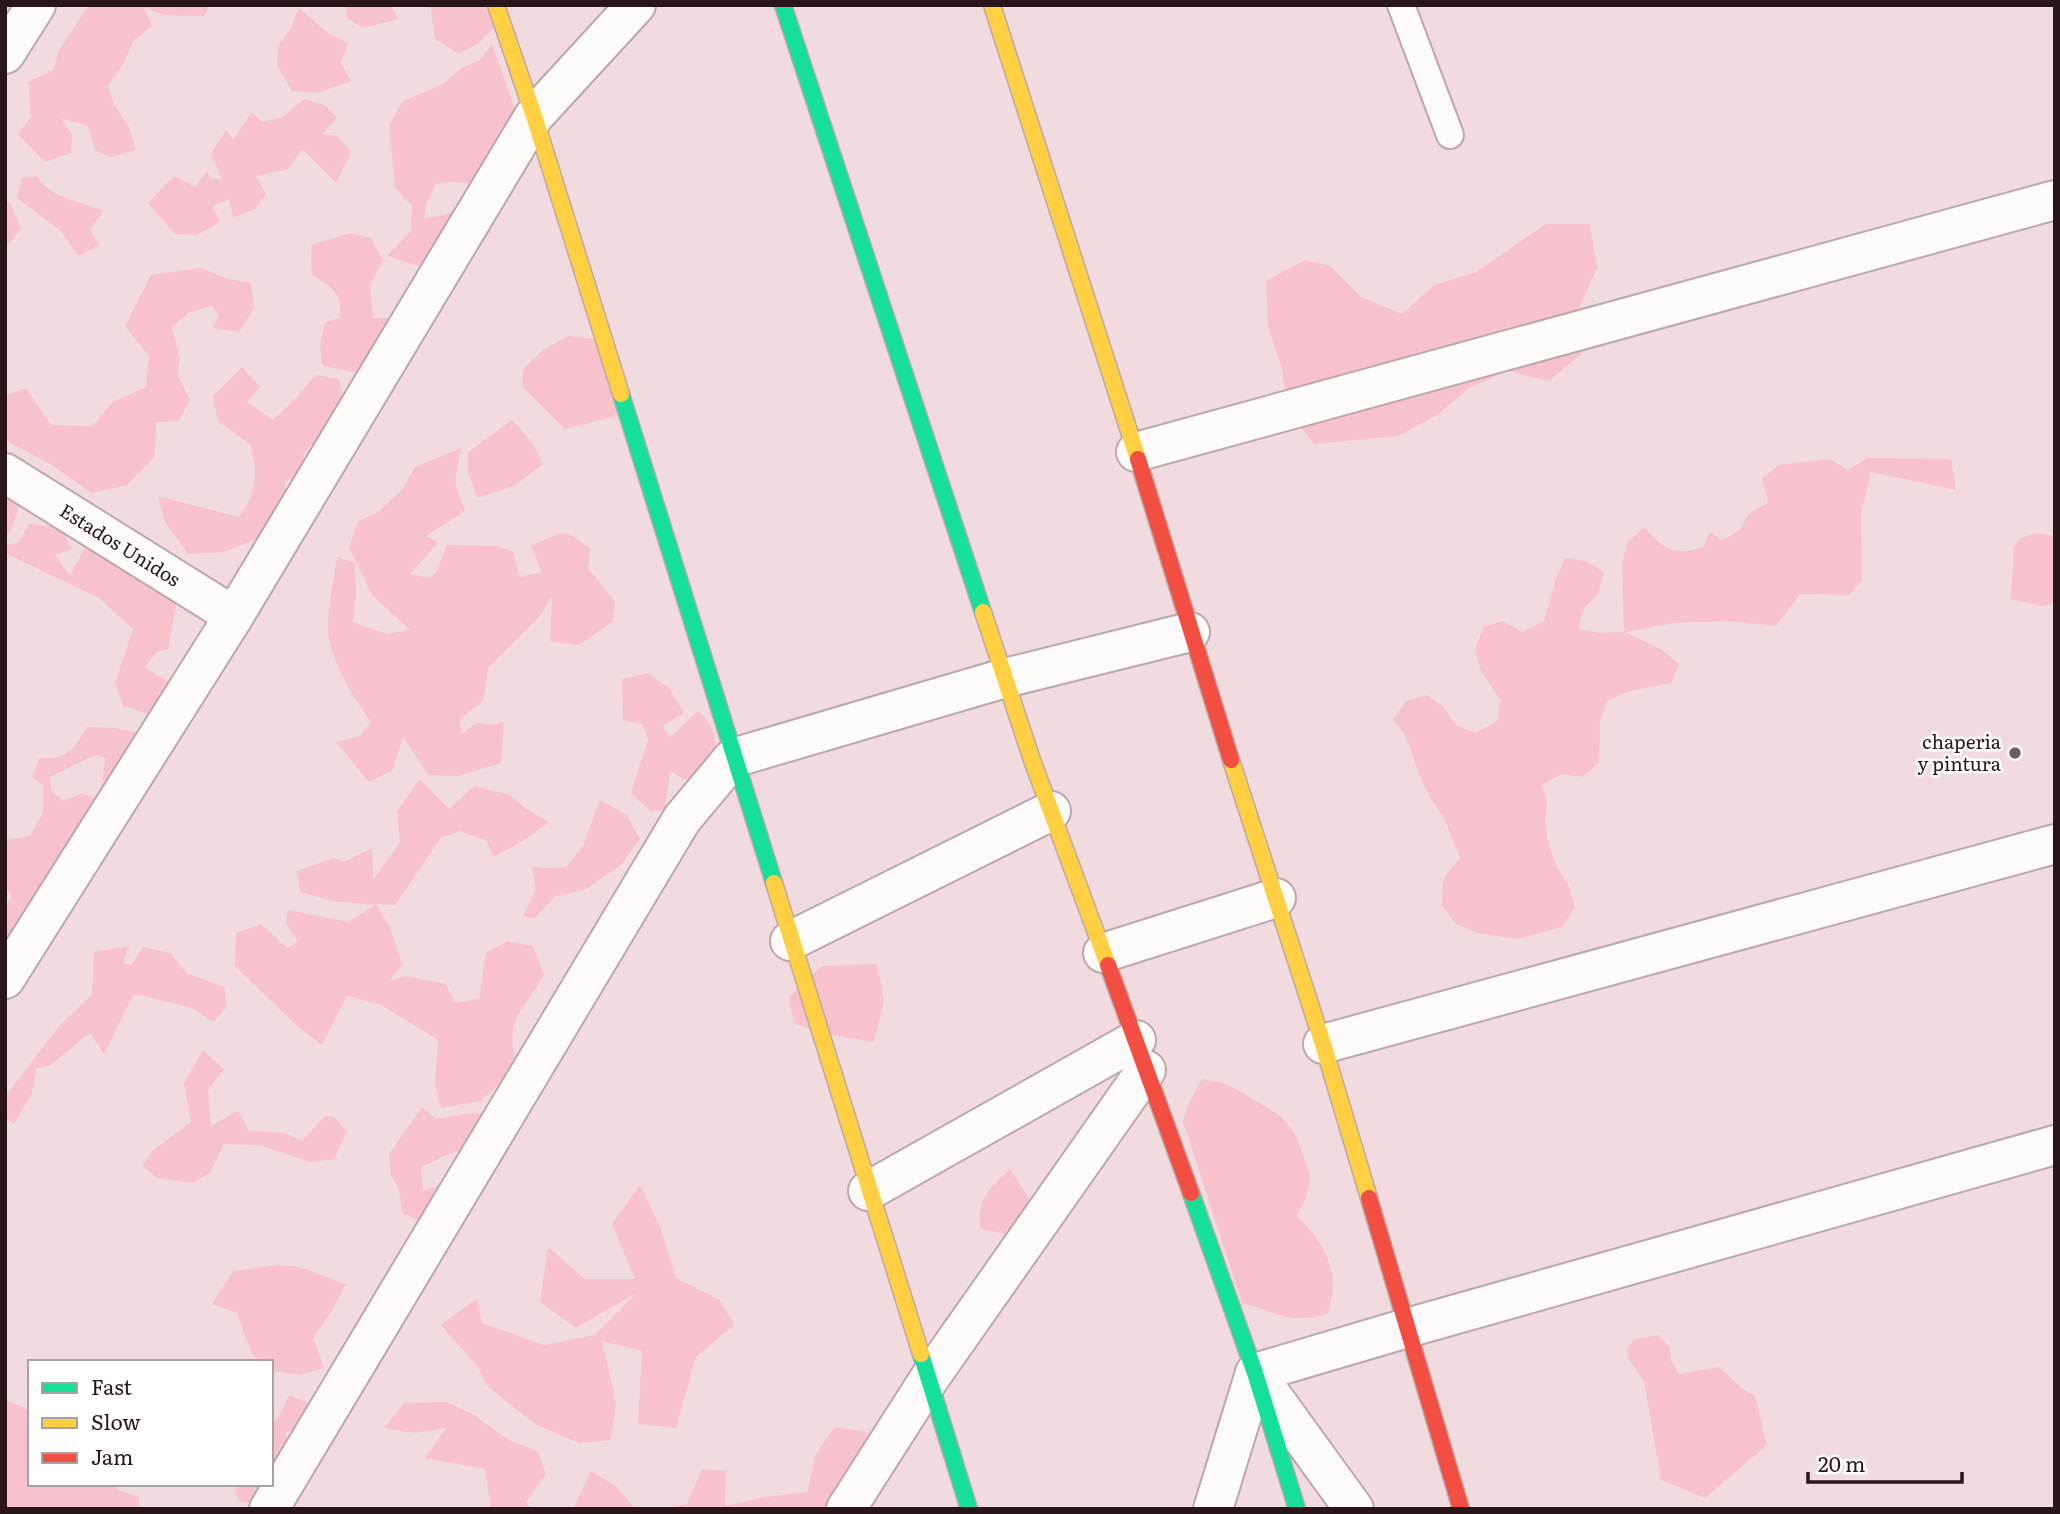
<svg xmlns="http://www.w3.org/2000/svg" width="2060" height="1514" font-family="Literata,serif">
	<rect width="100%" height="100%" fill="#f1dbdf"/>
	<g fill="#f8c2cc">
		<polygon points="89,5 210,5 204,16 165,15 144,8 152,26 134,40 123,64 108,86 114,104 129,127 136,150 111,157 96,151 87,125 61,119 72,134 71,153 45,162 18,134 31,117 28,82 53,70 58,52"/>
		<polygon points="346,5 390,5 399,19 363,28 346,17"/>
		<polygon points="428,5 503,5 507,14 479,43 459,54 435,39 431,10"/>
		<polygon points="299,8 328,33 348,43 341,63 351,81 317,93 292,91 277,65 278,46 290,30"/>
		<path d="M492,44L533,160C523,166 511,177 500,180C479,188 455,178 435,185L426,206L424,218L445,215L466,202L487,207L491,233L430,270L387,256L411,231L412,206L395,188L389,126L402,102L443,84L462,68L480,60Z"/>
		<polygon points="304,99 325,105 337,118 322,134 338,136 351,152 336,183 302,149 288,169 256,176 266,194 255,209 233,218 229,199 212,207 221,221 197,235 175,234 148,203 174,176 195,187 207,171 211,179 222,179 211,154 226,130 233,140 252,112 262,122 281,118"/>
		<path d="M37,176C52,200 79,200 103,211L90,229L99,245L78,256L61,231L17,198L22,178Z"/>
		<polygon points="5,202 10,203 21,229 5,248"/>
		<polygon points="1546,224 1590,224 1597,268 1579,308 1581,354 1549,381 1508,371 1469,388 1437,415 1398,436 1314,444 1288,410 1282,368 1268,327 1266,281 1305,260 1330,266 1361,297 1402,314 1434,285 1476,272"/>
		<path d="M350,233L371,238L383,261L370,285L373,318H392L374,373L352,372L322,365L320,344L325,322L340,318C343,292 331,287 312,275L311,245Z"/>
		<polygon points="201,268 228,279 251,283 254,308 239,332 213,328 219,314 211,306 188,313 172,327 180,359 177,374 190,400 179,421 156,422 155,456 127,485 92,493 50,464 5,440 5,396 26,388 51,425 92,426 113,402 146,387 149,356 125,326 151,275"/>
		<polygon points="568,336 613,341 617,416 565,429 522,386 524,368 544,349"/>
		<path d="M242,367L260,387L247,402L273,420L290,404L316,375L339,379L345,410L323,435L303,453L306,470L285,482V499L259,538L224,552L188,554L165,522L158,496L239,517C259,489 257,477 251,445L218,421L213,396Z"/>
		<polygon points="512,420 532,442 543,464 514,486 478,498 468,473 468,452"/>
		<path d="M461,448L455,483L465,511L426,536L438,543L410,574L430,578L436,572L447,545L497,546L513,552L520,577L542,572L531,546C563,532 562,525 590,549L588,568L615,602L613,621L579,645L550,641L552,596L539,617L488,668L483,701L460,719L461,735L476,723L494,725L504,722L501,763L458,776L428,775L403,736L393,770L369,782L336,742L360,736L371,722C353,696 326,655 328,623C329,601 334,578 337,557L355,563L356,596L353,622L387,634L410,630L372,595L349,547L358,521L378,512L401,491L415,467Z"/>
		<path d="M1867,458L1951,459L1956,490L1871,472L1861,515L1862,580L1849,595L1800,594L1776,626L1726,621L1674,623L1625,632L1662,650L1679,664L1671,683L1629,691L1607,701L1600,721L1599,763L1583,777L1562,774L1542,785L1547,804L1545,825L1549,846L1557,867L1569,886L1575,907L1562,927L1518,939L1477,933L1456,924L1442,906C1443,877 1441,880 1460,858L1443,816L1430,798L1420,777L1406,737L1393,719L1406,701L1427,695L1443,707L1456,725L1475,733L1496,722L1501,701L1480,669L1475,648L1484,627L1503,621L1522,632L1544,621L1556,579L1565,558L1586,561L1604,572L1598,594L1584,608L1578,629L1599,633L1624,632L1622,563L1627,543L1644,527C1663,549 1673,557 1703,547L1710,532L1722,540L1740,530L1748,514L1768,503L1762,478L1779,465L1830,459L1848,470Z"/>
		<polygon points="5,488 23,490 14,523 5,539"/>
		<polygon points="29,524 60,527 72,549 55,555 70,576 84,549 95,546 113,558 127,574 164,578 178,595 168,649 157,652 145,667 165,680 184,683 152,715 123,706 115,682 133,629 99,598 5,553 5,545 18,543"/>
		<polygon points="2035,533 2055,536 2055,605 2053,604 2042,606 2011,599 2014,547 2019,539"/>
		<path d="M648,673L669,688L684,713L662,726L671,737L698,711C719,727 716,751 714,775L684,779L670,771L665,810L650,811L631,793L648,740L643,724L623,720L622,679Z"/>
		<path d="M87,727L114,728L143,733L111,795L102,778L106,758L95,755L50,777L52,792L64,801L82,793L99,800L5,960V909L12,895L5,888V840L30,836L43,813V785L32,777L39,758C67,760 74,750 87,727Z"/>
		<path d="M420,779L449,809L474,786L510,795L526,809L549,822L526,839L494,857L486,840L459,831L441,838L395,905L376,904L390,927L402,965L389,981L406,976L446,984L455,1003L479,999L486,953L508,941L533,946L544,975C517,1021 503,1018 519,1074L496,1087L481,1101L441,1108L435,1085L438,1040L381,1005L347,996L322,1045L297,1026L235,966L236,933L261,924L287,948L298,942L286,923L288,910L348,922L375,905L333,901L300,892L297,871L334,858L344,862L372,848L373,880L400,842L397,811Z"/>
		<polygon points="600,800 626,814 640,839 621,865 586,889 554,897 535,918 523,916 536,890 532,866 546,868 566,867 583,846"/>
		<polygon points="129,946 123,963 131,965 143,947 171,953 186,973 224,987 227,1007 213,1022 192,1008 141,995 133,995 104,1054 90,1033 49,1066 37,1068 32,1093 14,1124 5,1117 7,1094 60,1025 92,995 94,952"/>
		<polygon points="877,964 884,1000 874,1042 819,1033 794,1023 789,997 822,966"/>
		<polygon points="203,1050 224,1069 208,1090 211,1126 238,1111 249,1131 285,1133 302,1141 325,1116 334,1117 347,1132 334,1159 310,1162 260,1145 224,1144 210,1173 192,1183 157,1178 143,1166 152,1151 191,1122 184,1084"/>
		<path d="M1202,1079L1223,1083L1243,1093L1282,1117L1295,1134L1311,1177L1306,1198L1297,1216C1326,1245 1342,1273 1327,1314C1288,1325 1279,1312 1242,1303L1183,1121L1190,1101Z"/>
		<polygon points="422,1107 436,1119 470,1113 502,1115 488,1141 449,1154 421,1167 423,1191 446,1183 435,1227 402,1213 399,1189 391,1175 389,1154"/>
		<path d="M1010,1169L1029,1199L1027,1225L1012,1235L980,1229C978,1196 988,1191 1010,1169Z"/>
		<polygon points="640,1185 660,1227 676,1278 720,1300 734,1325 696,1357 676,1428 638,1424 642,1351 602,1341 616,1402 611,1440 579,1443 535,1424 487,1386 478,1367 441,1325 477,1298 482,1323 544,1345 595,1335 636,1293 576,1328 540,1302 548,1247 585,1279 635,1279 612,1224"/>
		<polygon points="278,1265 299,1267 346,1284 331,1312 313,1338 324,1368 300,1375 271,1371 271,1362 260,1362 251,1352 237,1313 212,1304 233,1271"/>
		<polygon points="1658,1335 1670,1347 1671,1361 1679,1374 1719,1367 1743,1389 1755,1396 1767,1445 1705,1498 1661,1480 1644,1381 1629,1360 1627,1348 1635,1339"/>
		<polygon points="289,1395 323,1409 308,1424 285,1433 289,1452 271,1465 271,1423 278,1418"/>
		<polygon points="5,1399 26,1409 30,1415 30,1484 115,1484 118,1490 140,1497 138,1509 5,1509"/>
		<polygon points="447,1402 474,1415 509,1440 537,1451 546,1474 526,1502 532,1509 491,1509 485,1469 425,1458 446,1428 414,1433 384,1428 404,1403"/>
		<polygon points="835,1427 878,1434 839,1509 663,1509 687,1504 702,1469 726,1471 725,1506 765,1497 807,1492 816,1454"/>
		<polygon points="591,1471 617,1487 635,1509 573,1509"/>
		<polygon points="239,1484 265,1484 259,1505 240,1502 235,1492"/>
	</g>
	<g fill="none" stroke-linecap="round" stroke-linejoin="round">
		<g stroke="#bca7ab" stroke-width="30">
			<polyline id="lane" points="1401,5 1450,135"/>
		</g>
		<g stroke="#bca7ab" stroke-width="42">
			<g id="street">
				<polyline points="5,54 36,5"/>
				<polyline points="1136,452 2055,200"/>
				<polyline points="5,473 234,616"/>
				<polyline points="790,941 1051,811"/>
				<polyline points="1103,953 1276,898"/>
				<polyline points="5,979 234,616 534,116 636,5"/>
				<polyline points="1323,1044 2055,844"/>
				<polyline points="868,1191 1136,1040"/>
				<polyline points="1255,1373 1407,1328 2055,1145"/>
				<polyline points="1259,1378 1354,1509"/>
				<polyline points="269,1509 682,819 733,758 1005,678 1190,632"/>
				<polyline points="846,1509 929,1379 1146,1070"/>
				<polyline points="1213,1509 1255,1373"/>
			</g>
		</g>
		<g stroke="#bca7ab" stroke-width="19">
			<g id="fast">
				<polyline points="783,5 983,612"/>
				<polyline points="621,394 774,883"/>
				<polyline points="1191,1193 1255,1373 1297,1509"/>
				<polyline points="921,1354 969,1509"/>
			</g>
		</g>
		<g stroke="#bca7ab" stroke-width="19">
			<g id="slow">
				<polyline points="496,5 534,116 621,394"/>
				<polyline points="992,5 1138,459"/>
				<polyline points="983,612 1032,760 1108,965"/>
				<polyline points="1231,760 1323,1044 1369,1198"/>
				<polyline points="774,883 921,1354"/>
			</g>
		</g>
		<g stroke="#bca7ab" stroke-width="19">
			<g id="jam">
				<polyline points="1138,459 1231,760"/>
				<polyline points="1108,965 1191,1193"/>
				<polyline points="1369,1198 1461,1509"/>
			</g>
		</g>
		<use href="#lane" stroke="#fdfafa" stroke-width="26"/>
		<use href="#street" stroke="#fdfafa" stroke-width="38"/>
		<use href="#fast" stroke="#16e098" stroke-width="16"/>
		<use href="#slow" stroke="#ffcf43" stroke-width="16"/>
		<use href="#jam" stroke="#f24e42" stroke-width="16"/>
	</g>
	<circle fill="#705a5e" stroke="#fff" stroke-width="2.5" cx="2015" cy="753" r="7"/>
	<g text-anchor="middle" stroke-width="5" stroke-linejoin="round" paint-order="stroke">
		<g font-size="19" fill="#2a1519" stroke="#fff">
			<text transform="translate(120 545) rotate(32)" y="7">Estados Unidos</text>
		</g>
		<g font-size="19" fill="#2a1519" stroke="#fff" text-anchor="end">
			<text x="2001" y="749">chaperia<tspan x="2001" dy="22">y pintura</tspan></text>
		</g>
	</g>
	<rect width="2060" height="1514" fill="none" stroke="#2a1519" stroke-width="14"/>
	<rect x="28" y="1360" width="245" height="126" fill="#ffffff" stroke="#aaa1a3" stroke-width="2"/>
	<rect x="42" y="1383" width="35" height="10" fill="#16e098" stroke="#aaa1a3" stroke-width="2"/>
	<text x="91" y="1395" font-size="21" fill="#2a1519">Fast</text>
	<rect x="42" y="1418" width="35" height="10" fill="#ffcf43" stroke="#aaa1a3" stroke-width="2"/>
	<text x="91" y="1430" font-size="21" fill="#2a1519">Slow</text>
	<rect x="42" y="1453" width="35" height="10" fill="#f24e42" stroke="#aaa1a3" stroke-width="2"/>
	<text x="91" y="1465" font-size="21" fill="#2a1519">Jam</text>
	<path d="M1808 1472v10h154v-10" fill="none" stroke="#2a1519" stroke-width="3.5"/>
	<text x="1818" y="1472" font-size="21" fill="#2a1519" stroke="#ffffff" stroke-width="5" paint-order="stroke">20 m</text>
</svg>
